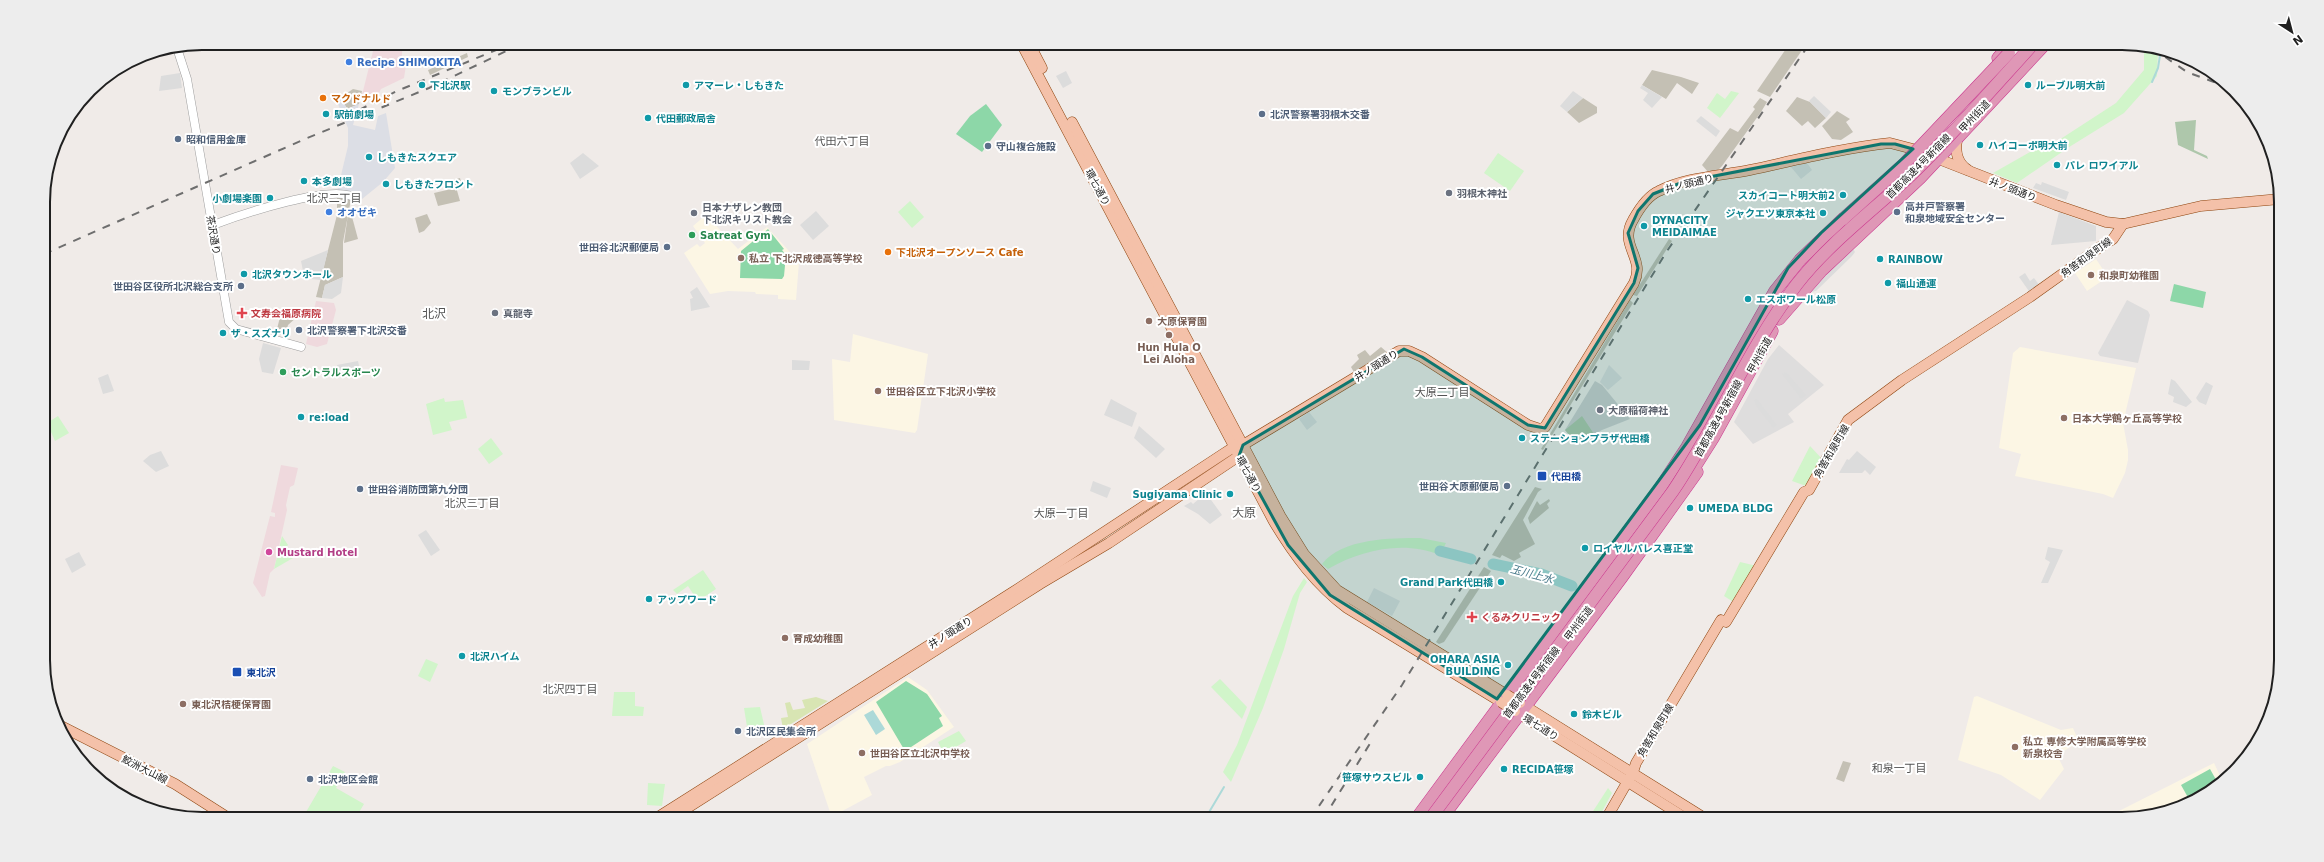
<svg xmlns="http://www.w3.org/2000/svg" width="2324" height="862" font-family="'DejaVu Sans','Noto Sans JP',sans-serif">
	<rect width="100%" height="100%" fill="#f0ebe8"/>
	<g fill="#dedddd">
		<polygon points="2127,300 2148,311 2150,315 2138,363 2100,356 2098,353"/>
		<polygon points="1779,345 1824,385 1788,414 1794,422 1753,444 1734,422 1768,359"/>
	</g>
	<g fill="#efd9dd">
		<polygon points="375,43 403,43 401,64 406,65 404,78 381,89 379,93 362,95"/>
		<polygon points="316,301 334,303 336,310 327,344 317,347 306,344"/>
		<polygon points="281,465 298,468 294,485 290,487 286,505 287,510 274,569 270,573 265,596 262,597 253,583 270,516 275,517 275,513 271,512"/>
	</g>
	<g fill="#fcf6e4">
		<polygon points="2171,51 2210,70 2220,78 2200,71"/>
		<polygon points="706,215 738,249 767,227 799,262 796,300 778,299 778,295 756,294 755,292 728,291 710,294 684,253 697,244 700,247 705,243 693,226"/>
		<polygon points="2096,259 2108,277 2087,291 2075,273"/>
		<polygon points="853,334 928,354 917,430 915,433 834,420 832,359 850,362"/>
		<polygon points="2020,347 2136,368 2123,423 2128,450 2128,460 2125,473 2113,498 2103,494 2015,476 2021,454 1999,448 2013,353"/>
		<polygon points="908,677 927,690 954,727 900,762 890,766 886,766 864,777 872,795 833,816 831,815 807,744"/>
		<polygon points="1977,696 2061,730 2073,728 2079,742 2057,755 2064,769 2040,800 2001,775 1958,760 1974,697"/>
		<polygon points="2214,763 2223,782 2173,810 2132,819 2110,819 2113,814"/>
	</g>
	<polygon fill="#cecece" points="1595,381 1602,385 1630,419 1602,430 1577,444 1565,430"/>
	<g fill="#c4c0b4">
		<polygon points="1790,43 1807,43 1770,97 1757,91"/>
		<polygon points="467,53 468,57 430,75 428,70"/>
		<polygon points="1652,70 1681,77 1699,83 1692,94 1677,83 1666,99 1642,85"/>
		<polygon points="353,89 362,91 359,104 347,109 341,97"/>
		<polygon points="1797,97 1810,102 1826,118 1815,128 1808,121 1802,126 1786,111"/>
		<polygon points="1583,98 1597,107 1597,113 1579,123 1567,112"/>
		<polygon points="1760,98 1767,102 1761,112 1722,166 1717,171 1709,173 1702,165 1730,128 1738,132 1755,109 1753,107"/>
		<polygon points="1837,111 1850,119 1846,122 1853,132 1841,140 1832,139 1822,126"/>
		<polygon points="460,178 462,185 456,187 460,201 438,206 434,193 447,190 445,182"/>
		<polygon points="337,196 351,199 343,242 343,277 325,285 322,298 316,297 337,215"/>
		<polygon points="351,213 358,239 344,243 348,214"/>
		<polygon points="427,214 431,223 424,231 419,233 415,218"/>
		<polygon points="1669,239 1672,241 1637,296 1633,295"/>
		<polygon points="1630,300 1633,303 1543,450 1541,449"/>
		<polygon points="296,312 297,317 288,325 285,336 276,333 280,317"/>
		<polygon points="1381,347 1388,353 1355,374 1351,367 1359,359 1357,355 1365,350 1370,356"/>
		<polygon points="1535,487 1542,489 1538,492 1523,520 1535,544 1519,553 1521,557 1514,561 1502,555 1500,558 1492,555"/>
		<polygon points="1549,499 1550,501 1547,504 1549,508 1530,524 1528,518 1537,501 1540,505"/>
		<polygon points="1484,567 1491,571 1444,642 1439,644 1436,642"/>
		<polygon points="1843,761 1851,763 1844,782 1836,779"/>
	</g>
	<polygon fill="#d8e5b3" points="816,697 828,701 783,729 781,718 788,717 785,703 790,702 793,710 805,708 802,700"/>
	<g fill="#aec7ab">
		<polygon points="2196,120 2194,150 2207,156 2208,159 2178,145 2175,122"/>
		<polygon points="1582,416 1594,434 1577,444 1565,430"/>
	</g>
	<g fill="#d1f5ca">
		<polygon points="2144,47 2158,49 2157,76 2124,113 2066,149 2059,140 2116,103 2144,70"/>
		<polygon points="1731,91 1739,93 1720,118 1707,108 1717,93 1725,99"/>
		<polygon points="2053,139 2062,152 2017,183 1993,173"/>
		<polygon points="1498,153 1524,171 1510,191 1484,173"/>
		<polygon points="910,201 924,217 912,228 898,212"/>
		<polygon points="444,398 445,402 463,400 467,418 449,422 452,430 433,435 426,404"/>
		<polygon points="58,416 69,433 55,441 47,423"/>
		<polygon points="491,438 503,454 489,464 478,449"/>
		<polygon points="1810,446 1823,460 1806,486 1792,481"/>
		<polygon points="282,536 288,545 285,549 293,558 274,569"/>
		<path d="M1420,538L1446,543L1440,555C1403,540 1361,550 1328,569L1322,564C1342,538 1392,538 1420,538Z"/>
		<polygon points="1740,562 1757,566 1735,603 1724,596"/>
		<polygon points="703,570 716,589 698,601 688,586 677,594 673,590"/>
		<polygon points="1304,578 1307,582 1300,593 1284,649 1263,708 1231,782 1223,772 1237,745 1293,596"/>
		<polygon points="426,659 438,664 430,682 418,676"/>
		<polygon points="1220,679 1247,707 1242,719 1211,687"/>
		<polygon points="614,692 635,692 635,706 644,707 643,716 612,716"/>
		<polygon points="760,707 765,729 748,733 744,708"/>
		<polygon points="959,731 966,741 944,754 938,742"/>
		<polygon points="333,766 345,772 336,788 364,804 355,819 314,819 307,814 306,812"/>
		<polygon points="648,783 665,784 662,806 647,805"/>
		<polygon points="1608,788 1612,793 1598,819 1588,819"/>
	</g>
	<g fill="#8dd7a8">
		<polygon points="986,104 1002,125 982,152 956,134 970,116"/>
		<polygon points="768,229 784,249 782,250 786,255 784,276 782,279 740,278 741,251"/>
		<polygon points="2174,284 2206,292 2203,308 2170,301"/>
		<polygon points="906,681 927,694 942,716 939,718 943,726 905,751 876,702"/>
		<polygon points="2210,769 2219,785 2190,801 2181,785"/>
	</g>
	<g fill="#dcdcdc">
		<polygon points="1066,71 1072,83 1063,88 1056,76"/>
		<polygon points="180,73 182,88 159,91 161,76"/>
		<polygon points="1642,85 1662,97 1652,108 1643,100 1648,93 1640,88"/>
		<polygon points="1573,91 1583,98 1567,112 1560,106"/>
		<polygon points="1814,96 1831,112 1826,118 1809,101"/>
		<polygon points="1701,116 1720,131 1716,137 1696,121"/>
		<polygon points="583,153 599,166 580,179 570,163"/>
		<polygon points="1807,163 1812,170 1801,179 1791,167"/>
		<polygon points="2042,182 2069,192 2066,200 2033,188 2036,183 2041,185"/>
		<polygon points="816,211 829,226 813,240 800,225"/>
		<polygon points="2059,212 2096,226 2096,241 2051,245"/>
		<polygon points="1852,247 1855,252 1852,256 1816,291 1810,292"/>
		<polygon points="328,250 321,280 311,279 308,273 304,276 301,261"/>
		<polygon points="2025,273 2030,281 2034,278 2040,286 2031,294 2019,277"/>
		<polygon points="343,277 341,293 332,299 322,298 325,285"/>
		<polygon points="697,287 710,307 691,311 690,299 693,298 690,292"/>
		<polygon points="263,343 281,348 273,374 262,372 259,359"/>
		<polygon points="792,360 810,361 809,370 792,370"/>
		<polygon points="358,361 360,370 339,375 337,365"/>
		<polygon points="1609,365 1622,378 1608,390 1600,382"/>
		<polygon points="1786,372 1806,395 1801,399 1782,374"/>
		<polygon points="108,374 114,391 103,394 98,378"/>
		<polygon points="2171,379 2175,381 2192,402 2186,407 2173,402 2174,397 2168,394"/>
		<polygon points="2206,382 2213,386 2206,405 2199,402 2196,398"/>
		<polygon points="1111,399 1137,413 1132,427 1104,415"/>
		<polygon points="1757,399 1777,425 1773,428 1757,407 1754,400"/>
		<polygon points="1309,412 1317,422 1307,430 1299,419"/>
		<polygon points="1139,426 1165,449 1156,458 1134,438"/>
		<polygon points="161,451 169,466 156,472 143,461 150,455"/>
		<polygon points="1857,451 1876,467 1870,475 1865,470 1862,473 1839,473 1847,459 1849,460"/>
		<polygon points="1093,481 1111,488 1107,498 1090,491"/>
		<polygon points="1206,493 1222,515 1210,524 1198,514 1184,506 1191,502 1193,504"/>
		<polygon points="426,530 440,550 431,556 418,535"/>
		<polygon points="2048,547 2063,550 2048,583 2041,583 2050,562 2045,559"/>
		<polygon points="79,552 86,565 72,573 65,559"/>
		<polygon points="1374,588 1400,601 1392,616 1367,602"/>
	</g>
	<polygon fill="#dcdee5" points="342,95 341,97 347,109 359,104 353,125 375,130 378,116 386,113 395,168 383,182 362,199 360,195 337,192 348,146 348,128 336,99"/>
	<polygon fill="#acd9d8" points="873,710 885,729 876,735 864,715"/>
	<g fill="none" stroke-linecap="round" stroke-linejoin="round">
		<g stroke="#acd9d8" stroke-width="2">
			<polyline points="2152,82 2158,68 2161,49"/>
			<polyline points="1205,819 1224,787"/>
		</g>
		<g stroke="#acd9d8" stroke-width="11">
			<polyline points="1440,551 1471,559"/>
			<polyline points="1493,564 1541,574 1572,586"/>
		</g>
		<g stroke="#9d9d9d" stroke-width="9">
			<g id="minor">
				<polyline points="177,48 187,79 229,322 236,329 301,347"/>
				<path d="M213,225C237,216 338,181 356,199"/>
			</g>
		</g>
		<g stroke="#8e440e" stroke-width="11">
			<g id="major">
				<path d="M1021,43L1274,522C1294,555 1316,585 1347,608L1501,702"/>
				<polyline points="1029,43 1042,68"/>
				<polyline points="1072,122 1281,517 1304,554 1337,590 1507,695"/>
				<path d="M1957,140C1955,152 1957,163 1968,170"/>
				<polyline points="1520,703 1706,819"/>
				<polyline points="1515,711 1687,819"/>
				<polyline points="57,724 175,784 230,819"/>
				<path d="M655,819L1013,592L1223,454L1234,447L1243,445L1399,351H1409L1422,357L1528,425L1540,429L1545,427L1634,283C1646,257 1618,246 1633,220C1639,209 1647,196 1659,191C1686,177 1720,176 1750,170C1796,160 1843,148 1890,143L1913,149L2056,205L2106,222L2123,224L2201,206L2280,199"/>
				<polyline points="670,819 1040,584 1109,543 1239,456 1241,451"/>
				<polyline points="1606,819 1633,772 1636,763 1721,620 1726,622 1804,492 1809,490 1848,420 1902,380 2030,297 2100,247 2113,239 2123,224"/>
			</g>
		</g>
		<g stroke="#cb378f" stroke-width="13">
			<g id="highway">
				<polyline points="1998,58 2012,43"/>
				<polyline points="1779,319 1821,271 1920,178 2046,43"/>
				<polyline points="1689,476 1713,438 1772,331"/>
				<polyline points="1416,819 1660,488 1687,447 1775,291 1800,260 1843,219"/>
				<polyline points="1441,819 1622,577 1697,472"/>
			</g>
		</g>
		<use href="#minor" stroke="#fff" stroke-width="8"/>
		<use href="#major" stroke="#f4c1a9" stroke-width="10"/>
		<use href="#highway" stroke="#df97b6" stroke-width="12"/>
		<g stroke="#6e6e6e" stroke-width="2" stroke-dasharray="8 8" stroke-linecap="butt">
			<polyline points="2152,48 2187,72 2230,88"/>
			<polyline points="345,117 397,91 501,48"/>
			<polyline points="44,254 305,139 429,88 523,43"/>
			<polyline points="1310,819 1402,685 1667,251 1810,43"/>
			<polyline points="1323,819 1371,742"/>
		</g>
		<g stroke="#8e440e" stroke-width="11" stroke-linecap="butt">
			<g id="major-bridge">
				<polyline points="1507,695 1520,703"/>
				<polyline points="1501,702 1515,711"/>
			</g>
		</g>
		<g stroke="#cb378f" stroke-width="13" stroke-linecap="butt">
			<g id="highway-bridge">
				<polyline points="1843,219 1905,163 2009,53"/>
				<path d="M1430,819L1673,491C1718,424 1748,348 1797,284C1830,242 1874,210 1913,173C1955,132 1994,87 2034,43"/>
			</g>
		</g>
		<use href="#major-bridge" stroke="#f4c1a9" stroke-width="10"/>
		<use href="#highway-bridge" stroke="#df97b6" stroke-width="12"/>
	</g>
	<path fill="#0f766e" fill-opacity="0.2" stroke="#0f766e" stroke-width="3" stroke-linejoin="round" d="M1881,144H1895L1913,149L1821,233L1788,268L1700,425L1497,699L1330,595L1288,545L1239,456L1243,445L1404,349L1422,357L1528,425L1545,428L1634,283L1638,268L1628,233L1638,211L1653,194L1683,182Z"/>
	<g fill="#3f7fe0" stroke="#fff" stroke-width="1.5">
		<circle cx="349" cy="62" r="4"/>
		<circle cx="329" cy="212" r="4"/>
	</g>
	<g fill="#0f9aa8" stroke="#fff" stroke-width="1.5">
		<circle cx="422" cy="85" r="4"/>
		<circle cx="686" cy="85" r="4"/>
		<circle cx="2028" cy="85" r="4"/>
		<circle cx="494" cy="91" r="4"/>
		<circle cx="326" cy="114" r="4"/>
		<circle cx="648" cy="118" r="4"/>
		<circle cx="1980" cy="145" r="4"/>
		<circle cx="369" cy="157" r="4"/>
		<circle cx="2057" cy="165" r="4"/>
		<circle cx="304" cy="181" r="4"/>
		<circle cx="386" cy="184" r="4"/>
		<circle cx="1843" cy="195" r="4"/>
		<circle cx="270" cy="198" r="4"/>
		<circle cx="1823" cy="213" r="4"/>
		<circle cx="1644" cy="226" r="4"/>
		<circle cx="1880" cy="259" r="4"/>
		<circle cx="244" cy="274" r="4"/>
		<circle cx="1888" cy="283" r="4"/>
		<circle cx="1748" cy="299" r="4"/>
		<circle cx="223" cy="333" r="4"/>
		<circle cx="301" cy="417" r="4"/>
		<circle cx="1522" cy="438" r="4"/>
		<circle cx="1230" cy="494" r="4"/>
		<circle cx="1690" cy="508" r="4"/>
		<circle cx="1585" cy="548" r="4"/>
		<circle cx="1501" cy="582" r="4"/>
		<circle cx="649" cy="599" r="4"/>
		<circle cx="462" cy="656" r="4"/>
		<circle cx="1508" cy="665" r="4"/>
		<circle cx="1574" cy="714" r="4"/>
		<circle cx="1504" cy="769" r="4"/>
		<circle cx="1420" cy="777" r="4"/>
	</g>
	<g fill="#e8710a" stroke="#fff" stroke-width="1.5">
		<circle cx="323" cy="98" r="4"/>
		<circle cx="888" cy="252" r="4"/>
	</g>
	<g fill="#5c6f8a" stroke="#fff" stroke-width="1.5">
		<circle cx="1262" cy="114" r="4"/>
		<circle cx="178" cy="139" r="4"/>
		<circle cx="988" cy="146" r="4"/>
		<circle cx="1897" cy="212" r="4"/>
		<circle cx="667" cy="247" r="4"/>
		<circle cx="241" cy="286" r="4"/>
		<circle cx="299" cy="330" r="4"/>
		<circle cx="1507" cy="486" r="4"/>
		<circle cx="360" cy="489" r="4"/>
		<circle cx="738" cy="731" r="4"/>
		<circle cx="310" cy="779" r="4"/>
	</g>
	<g fill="#6b7280" stroke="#fff" stroke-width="1.5">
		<circle cx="1449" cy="193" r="4"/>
		<circle cx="694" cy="213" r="4"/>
		<circle cx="495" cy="313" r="4"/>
		<circle cx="1600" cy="410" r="4"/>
	</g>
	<g fill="#2e9e5b" stroke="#fff" stroke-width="1.5">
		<circle cx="692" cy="235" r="4"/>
		<circle cx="283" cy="372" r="4"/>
	</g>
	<g fill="#8d6e63" stroke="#fff" stroke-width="1.5">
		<circle cx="741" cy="258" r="4"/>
		<circle cx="2091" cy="275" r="4"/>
		<circle cx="1149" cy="321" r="4"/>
		<circle cx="1169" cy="335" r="4"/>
		<circle cx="878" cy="391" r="4"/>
		<circle cx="2064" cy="418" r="4"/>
		<circle cx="785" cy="638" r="4"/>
		<circle cx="183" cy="704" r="4"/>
		<circle cx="2015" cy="747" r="4"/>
		<circle cx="862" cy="753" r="4"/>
	</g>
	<g fill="#e0444e" stroke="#fff" stroke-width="1.5">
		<path d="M240 307h4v4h4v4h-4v4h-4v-4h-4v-4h4z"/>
		<path d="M1470 611h4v4h4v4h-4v4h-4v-4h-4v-4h4z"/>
	</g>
	<g fill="#1a4fb4" stroke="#fff" stroke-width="1.5">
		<rect x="1537" y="471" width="10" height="10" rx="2"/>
		<rect x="232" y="667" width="10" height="10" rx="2"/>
	</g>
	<circle fill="#d1479c" stroke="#fff" stroke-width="1.5" cx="269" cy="552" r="4"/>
	<g text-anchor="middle" stroke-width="4" stroke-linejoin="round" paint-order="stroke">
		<g font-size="10" font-weight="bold" fill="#366cbe" stroke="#fff" text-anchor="start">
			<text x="357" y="66">Recipe SHIMOKITA</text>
			<text x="337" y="216">オオゼキ</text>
		</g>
		<g font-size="10" font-weight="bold" fill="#0d838f" stroke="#fff" text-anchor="start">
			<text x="430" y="89">下北沢駅</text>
			<text x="694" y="89">アマーレ・しもきた</text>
			<text x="2036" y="89">ルーブル明大前</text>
			<text x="502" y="95">モンブランビル</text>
			<text x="334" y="118">駅前劇場</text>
			<text x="656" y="122">代田郵政局舎</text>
			<text x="1988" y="149">ハイコーポ明大前</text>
			<text x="377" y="161">しもきたスクエア</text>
			<text x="2065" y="169">パレ ロワイアル</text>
			<text x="312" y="185">本多劇場</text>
			<text x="394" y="188">しもきたフロント</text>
			<text x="1835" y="199" text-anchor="end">スカイコート明大前2</text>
			<text x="262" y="202" text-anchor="end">小劇場楽園</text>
			<text x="1815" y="217" text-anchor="end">ジャクエツ東京本社</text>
			<text x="1652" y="224">DYNACITY<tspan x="1652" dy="12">MEIDAIMAE</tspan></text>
			<text x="1888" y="263">RAINBOW</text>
			<text x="252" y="278">北沢タウンホール</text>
			<text x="1896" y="287">福山通運</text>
			<text x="1756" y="303">エスポワール松原</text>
			<text x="231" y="337">ザ・スズナリ</text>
			<text x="309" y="421">re:load</text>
			<text x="1530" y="442">ステーションプラザ代田橋</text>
			<text x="1222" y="498" text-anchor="end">Sugiyama Clinic</text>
			<text x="1698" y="512">UMEDA BLDG</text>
			<text x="1593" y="552">ロイヤルパレス喜正堂</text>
			<text x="1493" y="586" text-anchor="end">Grand Park代田橋</text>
			<text x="657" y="603">アップワード</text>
			<text x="470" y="660">北沢ハイム</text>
			<text x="1500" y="663" text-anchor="end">OHARA ASIA<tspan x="1500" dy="12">BUILDING</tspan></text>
			<text x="1582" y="718">鈴木ビル</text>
			<text x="1512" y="773">RECIDA笹塚</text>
			<text x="1412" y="781" text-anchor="end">笹塚サウスビル</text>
		</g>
		<g font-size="10" font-weight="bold" fill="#c56008" stroke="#fff" text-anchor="start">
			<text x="331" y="102">マクドナルド</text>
			<text x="896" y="256">下北沢オープンソース Cafe</text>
		</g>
		<g font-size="10" font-weight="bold" fill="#4e5e75" stroke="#fff" text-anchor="start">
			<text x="1270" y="118">北沢警察署羽根木交番</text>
			<text x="186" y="143">昭和信用金庫</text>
			<text x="996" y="150">守山複合施設</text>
			<text x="1905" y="210">高井戸警察署<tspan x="1905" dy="12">和泉地域安全センター</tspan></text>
			<text x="659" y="251" text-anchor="end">世田谷北沢郵便局</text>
			<text x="233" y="290" text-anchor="end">世田谷区役所北沢総合支所</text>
			<text x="307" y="334">北沢警察署下北沢交番</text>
			<text x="1499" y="490" text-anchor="end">世田谷大原郵便局</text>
			<text x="368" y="493">世田谷消防団第九分団</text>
			<text x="746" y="735">北沢区民集会所</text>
			<text x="318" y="783">北沢地区会館</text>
		</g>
		<g font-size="10" fill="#202020" stroke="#fff">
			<text transform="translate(1974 116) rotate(-47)" y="4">甲州街道</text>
			<text transform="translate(1918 166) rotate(-45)" y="4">首都高速4号新宿線</text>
			<text transform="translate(1689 183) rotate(-14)" y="4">井ノ頭通り</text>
			<text transform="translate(1098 187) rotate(62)" y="4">環七通り</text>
			<text transform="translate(2013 189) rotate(21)" y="4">井ノ頭通り</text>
			<text transform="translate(214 235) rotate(80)" y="4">茶沢通り</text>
			<text transform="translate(2086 257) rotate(-36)" y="4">角筈和泉町線</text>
			<text transform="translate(1759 355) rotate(-61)" y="4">甲州街道</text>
			<text transform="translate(1376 365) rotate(-32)" y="4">井ノ頭通り</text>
			<text transform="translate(1718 418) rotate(-61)" y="4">首都高速4号新宿線</text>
			<text transform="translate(1831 451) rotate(-60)" y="4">角筈和泉町線</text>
			<text transform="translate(1249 474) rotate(62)" y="4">環七通り</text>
			<text transform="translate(1578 623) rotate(-53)" y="4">甲州街道</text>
			<text transform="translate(950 632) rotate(-32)" y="4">井ノ頭通り</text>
			<text transform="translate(1531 682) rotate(-53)" y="4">首都高速4号新宿線</text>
			<text transform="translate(1541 727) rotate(32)" y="4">環七通り</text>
			<text transform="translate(1655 730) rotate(-59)" y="4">角筈和泉町線</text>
			<text transform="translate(145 769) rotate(27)" y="4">鮫洲大山線</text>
		</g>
		<g font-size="10" font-weight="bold" fill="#5b616d" stroke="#fff" text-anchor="start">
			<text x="1457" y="197">羽根木神社</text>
			<text x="702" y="211">日本ナザレン教団<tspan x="702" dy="12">下北沢キリスト教会</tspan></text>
			<text x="503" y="317">真龍寺</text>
			<text x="1608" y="414">大原稲荷神社</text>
		</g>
		<g font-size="10" font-weight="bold" fill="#27864d" stroke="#fff" text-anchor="start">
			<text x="700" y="239">Satreat Gym</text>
			<text x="291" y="376">セントラルスポーツ</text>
		</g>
		<g font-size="10" font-weight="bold" fill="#785e54" stroke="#fff" text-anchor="start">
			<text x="749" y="262">私立 下北沢成徳高等学校</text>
			<text x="2099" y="279">和泉町幼稚園</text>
			<text x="1157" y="325">大原保育園</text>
			<text x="1169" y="351" text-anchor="middle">Hun Hula O<tspan x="1169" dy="12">Lei Aloha</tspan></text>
			<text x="886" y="395">世田谷区立下北沢小学校</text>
			<text x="2072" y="422">日本大学鶴ヶ丘高等学校</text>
			<text x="793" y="642">育成幼稚園</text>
			<text x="191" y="708">東北沢桔梗保育園</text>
			<text x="2023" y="745">私立 専修大学附属高等学校<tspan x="2023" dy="12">新泉校舎</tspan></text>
			<text x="870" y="757">世田谷区立北沢中学校</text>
		</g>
		<g font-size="10" font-weight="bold" fill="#be3a42" stroke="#fff" text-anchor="start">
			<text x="251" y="317">文寿会福原病院</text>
			<text x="1481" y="621">くるみクリニック</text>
		</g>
		<g font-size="10" font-weight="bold" fill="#164399" stroke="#fff" text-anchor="start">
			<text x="1551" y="480">代田橋</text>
			<text x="246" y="676">東北沢</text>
		</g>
		<g font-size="10" font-weight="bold" fill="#b23c85" stroke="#fff" text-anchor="start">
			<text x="277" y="556">Mustard Hotel</text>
		</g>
		<g font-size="11" fill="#535353" stroke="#fff">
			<text x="842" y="145">代田六丁目</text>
			<text x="334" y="202">北沢二丁目</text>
			<text x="1442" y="396">大原二丁目</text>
			<text x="472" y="507">北沢三丁目</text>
			<text x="1061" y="517">大原一丁目</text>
			<text x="570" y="693">北沢四丁目</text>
			<text x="1899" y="772">和泉一丁目</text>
		</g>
		<g font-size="11" font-style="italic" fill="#47798a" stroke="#fff">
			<text transform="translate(1532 574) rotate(15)" y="4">玉川上水</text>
		</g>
		<g font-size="12" fill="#535353" stroke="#fff">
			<text x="434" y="318">北沢</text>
			<text x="1244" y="517">大原</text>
		</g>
	</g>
	<path d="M0 0H2324V862H0ZM202 50H2122A152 152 0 0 1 2274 202V660A152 152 0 0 1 2122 812H202A152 152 0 0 1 50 660V202A152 152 0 0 1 202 50Z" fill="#ededed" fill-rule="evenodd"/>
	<path fill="none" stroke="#202020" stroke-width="2" d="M202 50H2122A152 152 0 0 1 2274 202V660A152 152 0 0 1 2122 812H202A152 152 0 0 1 50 660V202A152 152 0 0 1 202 50Z"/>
	<g transform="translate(2292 32) rotate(144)" stroke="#ffffff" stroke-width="3" paint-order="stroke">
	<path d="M0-3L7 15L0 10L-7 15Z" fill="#202020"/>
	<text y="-6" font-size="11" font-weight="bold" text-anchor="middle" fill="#202020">N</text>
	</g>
</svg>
